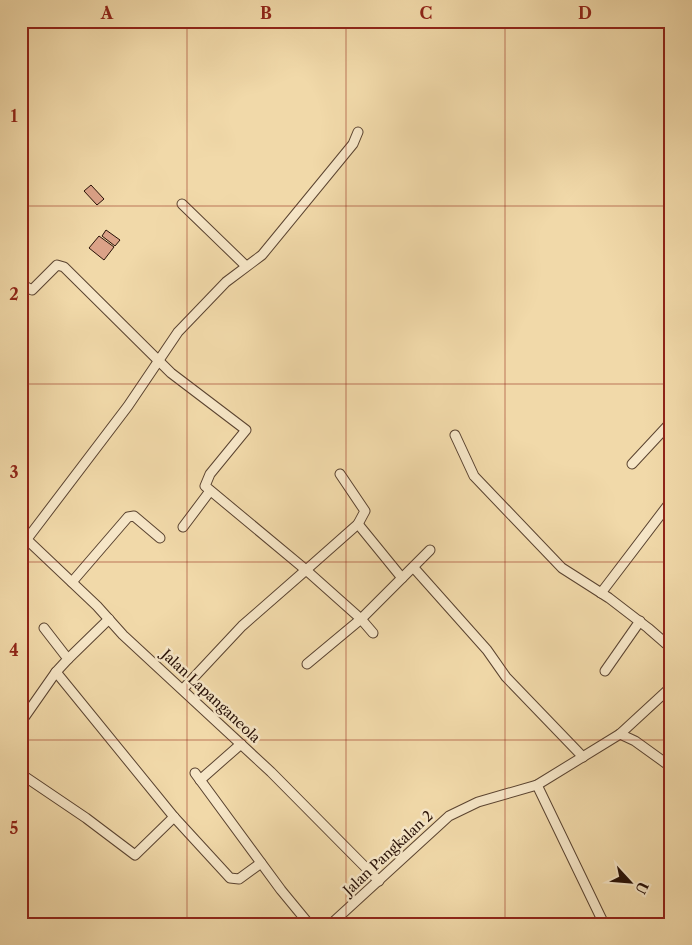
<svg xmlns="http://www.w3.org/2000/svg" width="692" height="945" font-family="'Libre Caslon Text',serif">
	<rect width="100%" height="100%" fill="#f1d9a9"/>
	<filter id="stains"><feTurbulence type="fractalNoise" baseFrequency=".004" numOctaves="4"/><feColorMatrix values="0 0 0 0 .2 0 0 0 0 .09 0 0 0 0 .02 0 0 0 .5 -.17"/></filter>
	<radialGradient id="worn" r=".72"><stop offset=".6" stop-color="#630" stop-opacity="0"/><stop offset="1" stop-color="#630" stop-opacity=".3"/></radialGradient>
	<g fill="#dba288" stroke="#281107">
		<polygon points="91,185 104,199 97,205 84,191"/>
		<polygon points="106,230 120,240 115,246 102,236"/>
		<polygon points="99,236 114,247 104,260 89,248"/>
	</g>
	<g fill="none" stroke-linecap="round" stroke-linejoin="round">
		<g stroke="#5a4330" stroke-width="11">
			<g id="minor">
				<polyline points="182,204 246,266"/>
				<polyline points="21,284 32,290 57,265 64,267 171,373 246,430 210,474 205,486 306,570 358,524 365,511 340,474"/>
				<polyline points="455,435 474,476 562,568 609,598 648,628 671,648"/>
				<polyline points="632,464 671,422"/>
				<polyline points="358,524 402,578"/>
				<polyline points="183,527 210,491"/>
				<polyline points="21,534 97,606 123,635 271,772 379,881"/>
				<polyline points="27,539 128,406 178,332 226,282 262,255 353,144 358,132"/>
				<polyline points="414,568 487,650 506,677 583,757"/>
				<polyline points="72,582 128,517 134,516 160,538"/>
				<polyline points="601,593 671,501"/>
				<polyline points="44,628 68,659 56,672 174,817 230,878 239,879 261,863"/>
				<polyline points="68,659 109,619"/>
				<polyline points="307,664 361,619 430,550"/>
				<polyline points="605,671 640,621"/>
				<polyline points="183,689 242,626 306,570 361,619 373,633"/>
				<polyline points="21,722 56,672"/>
				<polyline points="620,734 635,741 671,767"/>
				<polyline points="195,773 281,890 309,924"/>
				<polyline points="21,774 86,818 135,855 174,817"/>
				<polyline points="200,780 241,744"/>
				<polyline points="537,785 604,924"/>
				<polyline points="331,924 449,816 478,802 537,785 620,734 671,687"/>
			</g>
		</g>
		<use href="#minor" stroke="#f6e6c7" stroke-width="9"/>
	</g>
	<path fill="none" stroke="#8f2418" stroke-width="1" stroke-opacity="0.55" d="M187,21V924M346,21V924M505,21V924M21,206H671M21,384H671M21,562H671M21,740H671"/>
	<g text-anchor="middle" stroke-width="5" stroke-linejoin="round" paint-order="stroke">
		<g font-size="14" fill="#281107" stroke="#f6e6c7">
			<text transform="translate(211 696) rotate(43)" y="5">Jalan Lapanganeola</text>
			<text transform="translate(388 853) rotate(-43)" y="5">Jalan Pangkalan 2</text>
		</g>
	</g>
	<rect width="692" height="945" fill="none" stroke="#f1d9a9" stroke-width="55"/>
	<g transform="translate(630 882) rotate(116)" stroke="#f6e6c7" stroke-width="4" paint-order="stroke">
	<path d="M0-4L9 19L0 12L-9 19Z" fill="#281107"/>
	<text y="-8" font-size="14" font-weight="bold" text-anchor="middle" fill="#281107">U</text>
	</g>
	<rect x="28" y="28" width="636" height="890" fill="none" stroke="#8f2418" stroke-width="2"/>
	<g font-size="16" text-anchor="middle" font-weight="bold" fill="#8f2418">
		<text x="107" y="19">A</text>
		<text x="266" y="19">B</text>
		<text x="426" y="19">C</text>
		<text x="585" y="19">D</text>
		<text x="14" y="122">1</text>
		<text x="14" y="300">2</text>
		<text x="14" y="478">3</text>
		<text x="14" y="656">4</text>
		<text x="14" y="834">5</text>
	</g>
	<rect width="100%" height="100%" filter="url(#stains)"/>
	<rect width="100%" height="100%" fill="url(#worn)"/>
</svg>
